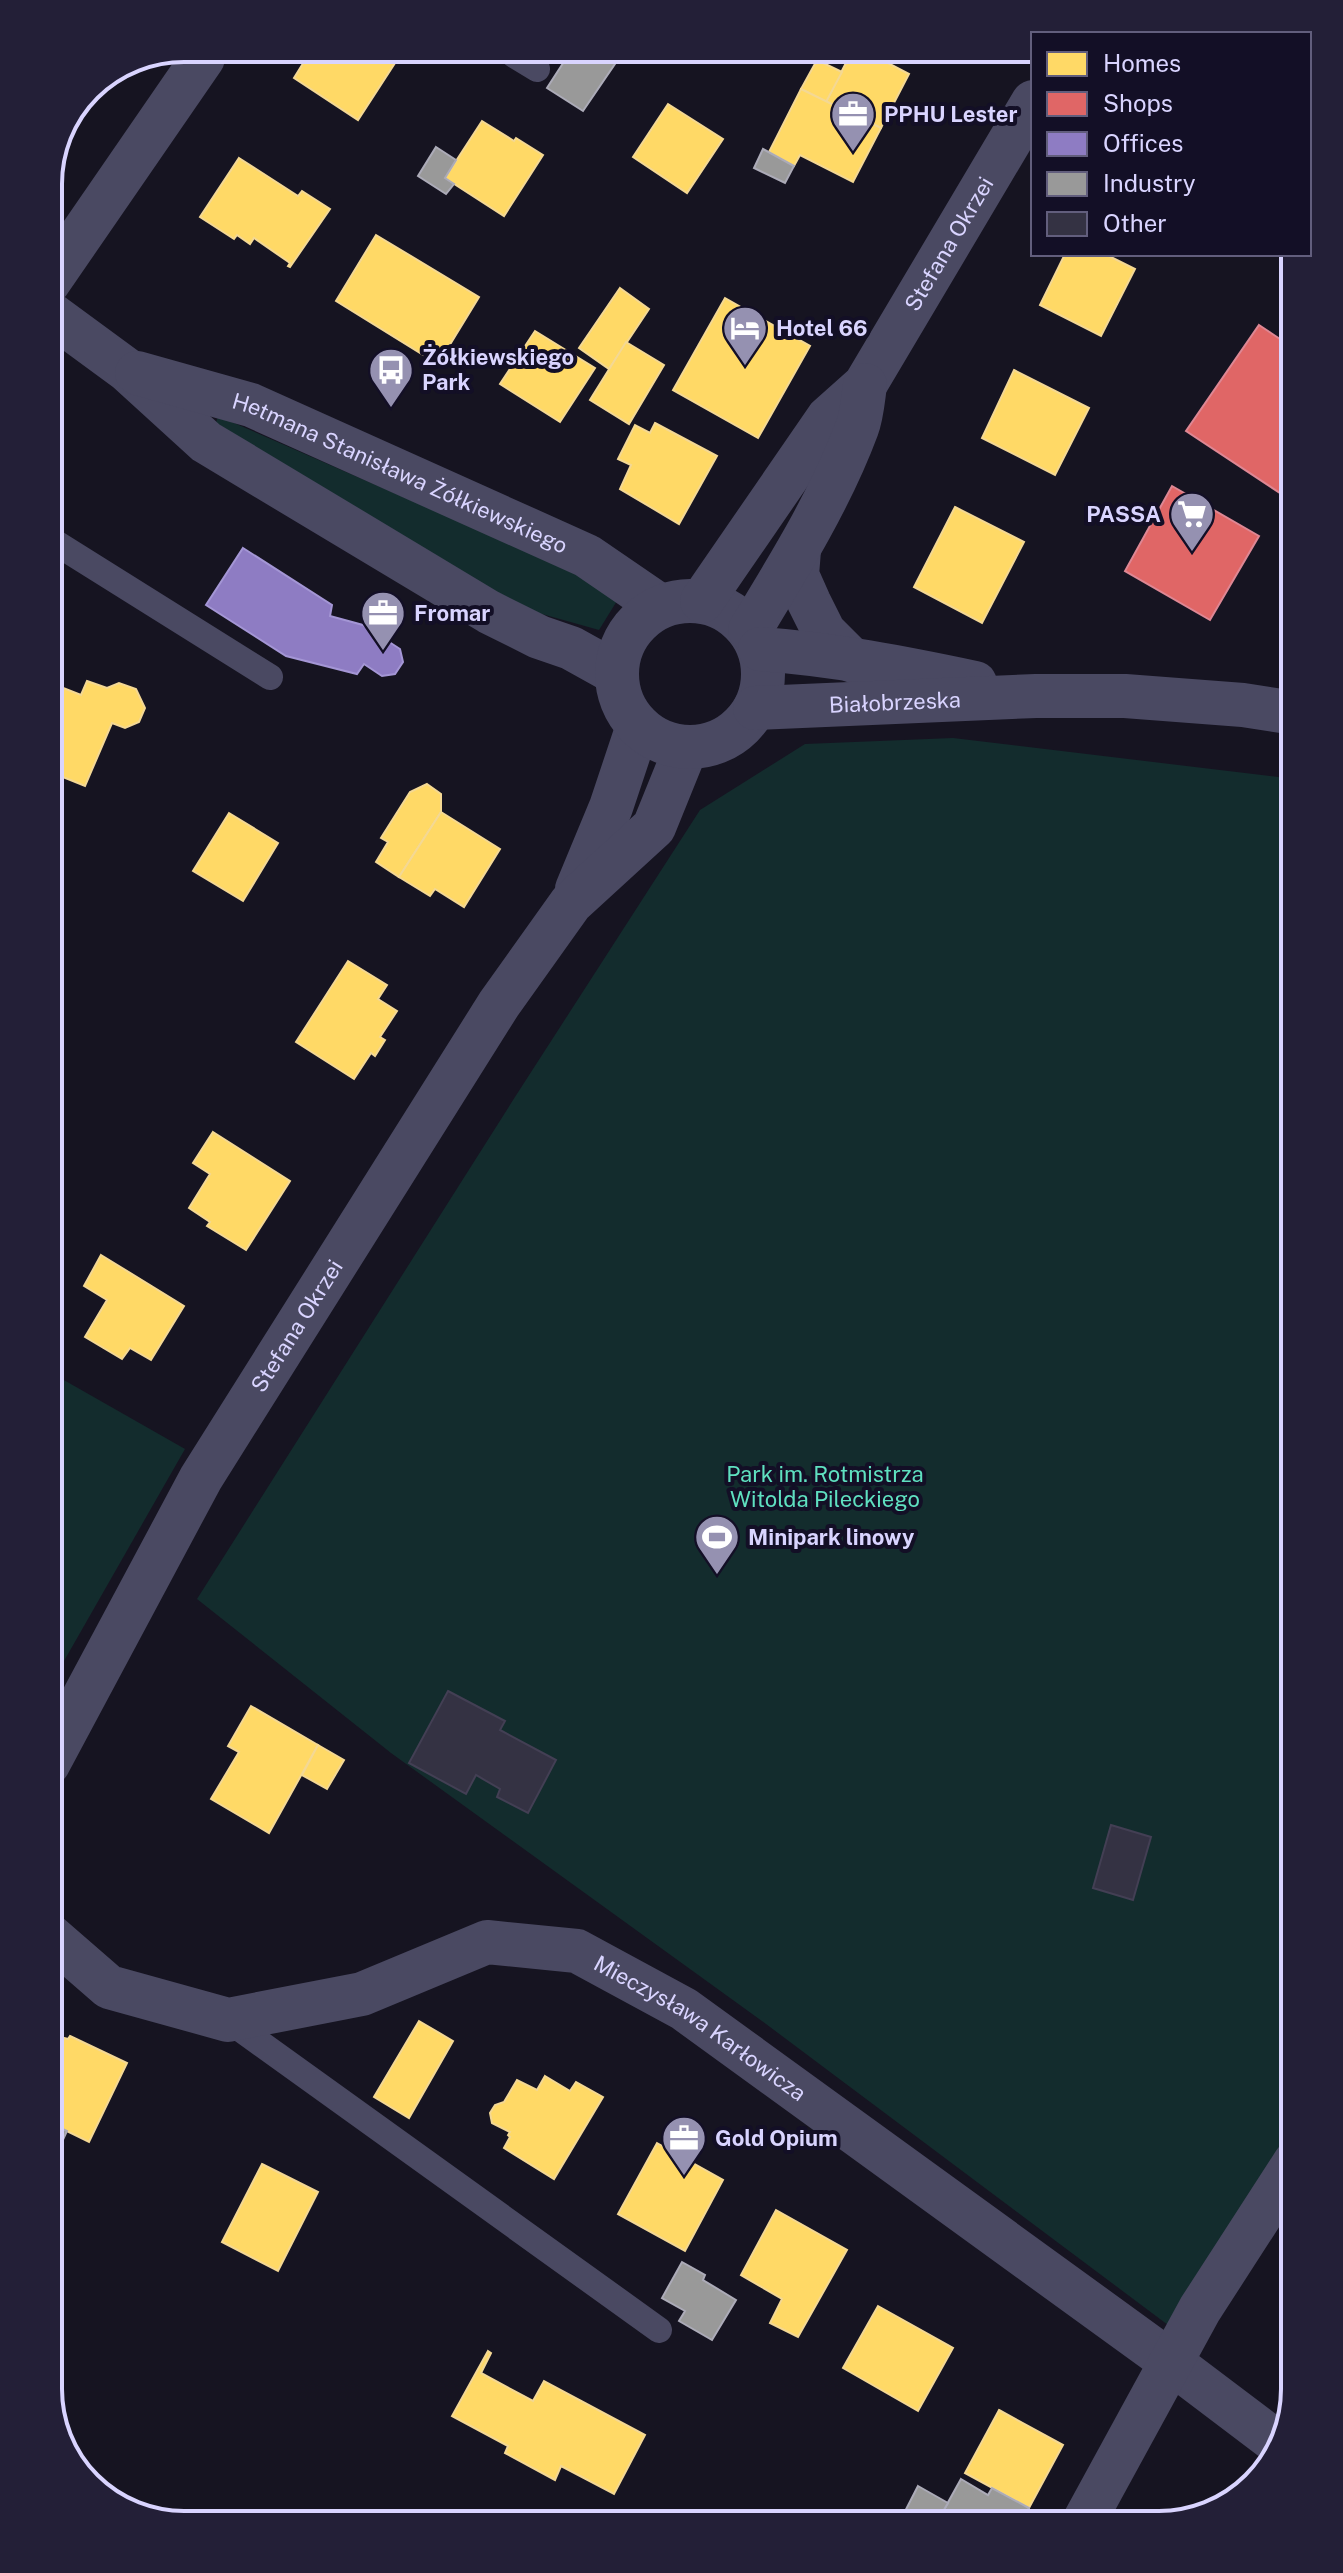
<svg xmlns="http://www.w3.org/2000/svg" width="1343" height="2573" font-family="'Public Sans',sans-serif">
	<rect width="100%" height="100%" fill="#161421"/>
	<g fill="#132c2d">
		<polygon points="218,416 584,576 620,596 599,630 517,607 216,423"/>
		<polygon points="953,738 1295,779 1295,2178 1176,2331 766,2024 391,1753 197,1599 515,1097 700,810 805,744"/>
		<polygon points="48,1371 185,1449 48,1689"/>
	</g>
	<g fill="#ffd966" stroke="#f4d894" stroke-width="2">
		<polygon points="852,51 865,51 909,74 881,128 826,102"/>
		<polygon points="384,56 395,63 358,120 294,78 307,57"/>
		<polygon points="817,60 842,72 826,102 801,89"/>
		<polygon points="801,89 881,128 853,182 800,155 794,166 769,152"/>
		<polygon points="668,104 723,139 687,193 633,157"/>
		<polygon points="482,121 514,141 516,138 543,155 504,216 445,178"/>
		<polygon points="239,158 298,196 302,191 330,209 290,267 288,266 290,263 254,238 250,244 237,235 234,239 200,217"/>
		<polygon points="376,235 479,297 438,364 336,301"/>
		<polygon points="1065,254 1105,254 1135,269 1101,336 1040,305"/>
		<polygon points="620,288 649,309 609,369 579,348"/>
		<polygon points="725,298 810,346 758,438 673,390"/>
		<polygon points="535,331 595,368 560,422 500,384"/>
		<polygon points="626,342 664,365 629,424 590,400"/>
		<polygon points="1014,370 1089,408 1055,475 982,438"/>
		<polygon points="655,423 717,456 679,524 620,489 631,465 618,459 635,425 650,433"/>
		<polygon points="955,507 1024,542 982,623 914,587"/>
		<polygon points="87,681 107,688 119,683 136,689 145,708 139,722 125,728 112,723 85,786 48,771 48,682 81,695"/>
		<polygon points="427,784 441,794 441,812 399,877 376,862 388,842 381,838 410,792"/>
		<polygon points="441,812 500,849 464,907 435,889 430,896 399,877"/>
		<polygon points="229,813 278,843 243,901 193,871"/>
		<polygon points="348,961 387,985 378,999 397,1011 380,1037 385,1040 375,1056 371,1053 354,1079 296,1042"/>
		<polygon points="213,1132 290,1181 246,1250 207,1226 210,1222 189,1208 210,1174 193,1163"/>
		<polygon points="101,1255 184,1306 151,1360 130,1348 122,1359 85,1337 107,1300 84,1286"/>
		<polygon points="251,1706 318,1745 269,1833 211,1799 239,1752 228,1746"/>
		<polygon points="318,1745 344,1760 327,1789 302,1775"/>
		<polygon points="419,2021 453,2041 409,2118 374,2097"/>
		<polygon points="70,2036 127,2063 89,2142 48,2122 48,2078 60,2054 57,2052 64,2038 68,2039"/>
		<polygon points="545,2076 570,2091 576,2082 603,2097 554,2179 504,2148 510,2137 508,2135 510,2132 492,2123 490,2113 495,2105 504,2102 517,2080 537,2090"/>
		<polygon points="657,2143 723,2180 685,2251 618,2214"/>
		<polygon points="262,2164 318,2192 278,2271 222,2242"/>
		<polygon points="776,2210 847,2250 798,2337 770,2323 782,2299 741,2275"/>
		<polygon points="878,2306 953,2348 918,2411 843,2368"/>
		<polygon points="488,2351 491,2353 481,2373 533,2401 544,2381 645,2435 614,2494 561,2466 555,2480 505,2453 508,2446 452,2416"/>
		<polygon points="999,2410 1063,2445 1029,2508 965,2473"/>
	</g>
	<g fill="#e06666" stroke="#de8794" stroke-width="2">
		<polygon points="1259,325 1295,349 1295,503 1186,431"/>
		<polygon points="1172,486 1259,536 1210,620 1125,571"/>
	</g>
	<polygon fill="#8e7cc3" stroke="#a496d5" stroke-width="2" points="243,548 332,605 330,616 363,625 400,649 403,662 395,674 382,676 364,664 357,674 286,656 206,605"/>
	<g fill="#999" stroke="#acabb8" stroke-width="2">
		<polygon points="569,54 612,54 619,58 583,111 547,88"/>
		<polygon points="436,147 456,160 445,178 454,184 446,194 418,176"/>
		<polygon points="763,149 794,166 785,183 754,168"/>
		<polygon points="48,2122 67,2131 55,2157 48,2153"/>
		<polygon points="682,2262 705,2275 703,2280 736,2300 712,2340 679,2321 685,2311 662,2298"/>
		<polygon points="961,2479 988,2495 992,2488 1029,2508 1020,2525 958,2525 941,2515"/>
		<polygon points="918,2486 948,2503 941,2515 958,2525 907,2525 900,2521"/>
	</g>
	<g fill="#343243" stroke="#433f54" stroke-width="2">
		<polygon points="448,1691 505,1721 500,1730 556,1760 528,1813 497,1797 500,1789 476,1775 466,1794 409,1763"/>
		<polygon points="1111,1825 1151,1837 1133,1900 1093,1888"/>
	</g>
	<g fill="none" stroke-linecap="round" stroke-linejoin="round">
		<g stroke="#4a4962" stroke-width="26">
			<polyline points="514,55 537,69"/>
			<polyline points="48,538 270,677"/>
			<polyline points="228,2020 659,2330"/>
		</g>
		<g stroke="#4a4962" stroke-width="44">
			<polyline points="48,283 203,58"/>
			<polyline points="577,889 611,807 638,726"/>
			<path id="s1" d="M48,1764L201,1478L499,1004L571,903L654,827L686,748"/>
			<path id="s2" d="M48,1934L109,1987L228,2020L362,1994L487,1942L577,1951L684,2009L1172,2363L1279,2444"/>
			<polyline points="1082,2525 1200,2309 1295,2162"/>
		</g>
		<g stroke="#4a4962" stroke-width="44">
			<polyline points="48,312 127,370 206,442 489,612 539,637 571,648 616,673"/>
			<path id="s3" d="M137,373L251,405L587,556L660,606"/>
			<polyline points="799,550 797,575 809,602 824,632 853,661"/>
			<circle cx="690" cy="674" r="73"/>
			<path id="s4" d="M702,601L828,418L865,385L1033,102"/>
			<path d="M750,630C789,566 831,498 857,428C862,415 863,399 865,385"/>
			<path d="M760,649C832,654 904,668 975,683"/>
			<path id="s5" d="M755,708L1036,696H1125L1243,705L1295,713"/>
		</g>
	</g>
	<defs>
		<g id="office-pin" transform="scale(2.3)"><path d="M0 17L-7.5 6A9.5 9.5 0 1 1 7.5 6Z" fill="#9591b1" stroke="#130f26"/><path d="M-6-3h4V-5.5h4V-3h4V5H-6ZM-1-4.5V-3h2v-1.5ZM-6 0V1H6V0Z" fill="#fff"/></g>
		<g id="hotel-pin" transform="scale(2.3)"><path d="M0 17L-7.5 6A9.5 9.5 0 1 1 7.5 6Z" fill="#9591b1" stroke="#130f26"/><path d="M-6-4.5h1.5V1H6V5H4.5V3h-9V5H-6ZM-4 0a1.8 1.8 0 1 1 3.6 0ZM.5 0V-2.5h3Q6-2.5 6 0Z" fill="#fff"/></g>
		<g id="bus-pin" transform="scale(2.3)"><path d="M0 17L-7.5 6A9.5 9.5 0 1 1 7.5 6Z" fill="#9591b1" stroke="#130f26"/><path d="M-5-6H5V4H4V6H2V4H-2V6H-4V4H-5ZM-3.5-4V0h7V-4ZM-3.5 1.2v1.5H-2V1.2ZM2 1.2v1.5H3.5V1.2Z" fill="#fff"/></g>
		<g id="supermarket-pin" transform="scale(2.3)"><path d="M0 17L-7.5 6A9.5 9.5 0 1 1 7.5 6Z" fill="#9591b1" stroke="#130f26"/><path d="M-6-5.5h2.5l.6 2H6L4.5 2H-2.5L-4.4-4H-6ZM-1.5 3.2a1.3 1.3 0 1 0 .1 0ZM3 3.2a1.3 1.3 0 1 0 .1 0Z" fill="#fff"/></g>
		<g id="stadium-pin" transform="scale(2.3)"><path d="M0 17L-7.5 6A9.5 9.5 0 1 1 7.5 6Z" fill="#9591b1" stroke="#130f26"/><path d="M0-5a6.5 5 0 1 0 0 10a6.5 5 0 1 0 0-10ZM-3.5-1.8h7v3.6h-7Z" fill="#fff"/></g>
	</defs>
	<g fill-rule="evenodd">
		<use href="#office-pin" x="853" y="114"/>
		<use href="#hotel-pin" x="745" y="328"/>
		<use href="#bus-pin" x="391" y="370"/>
		<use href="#supermarket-pin" x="1192" y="514"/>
		<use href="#office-pin" x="383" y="613"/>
		<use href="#stadium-pin" x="717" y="1537"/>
		<use href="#office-pin" x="684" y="2138"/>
	</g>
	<g text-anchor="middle" stroke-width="8" stroke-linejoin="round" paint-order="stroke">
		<g font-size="22" font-weight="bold" fill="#d9d4ff" stroke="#130f26" text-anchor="start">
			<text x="884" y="122">PPHU Lester</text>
			<text x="776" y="336">Hotel 66</text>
			<text x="422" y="365">Żółkiewskiego<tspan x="422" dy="25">Park</tspan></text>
			<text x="1161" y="522" text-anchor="end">PASSA</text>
			<text x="414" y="621">Fromar</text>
			<text x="748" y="1545">Minipark linowy</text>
			<text x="715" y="2146">Gold Opium</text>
		</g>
		<g font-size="22" fill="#d9d4ff" stroke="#130f26">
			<text dy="8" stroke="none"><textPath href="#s4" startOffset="436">Stefana Okrzei</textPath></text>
			<text dy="8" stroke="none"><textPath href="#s3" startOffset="282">Hetmana Stanisława Żółkiewskiego</textPath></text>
			<text dy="8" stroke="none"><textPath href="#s5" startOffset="140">Białobrzeska</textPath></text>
			<text dy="8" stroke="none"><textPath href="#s1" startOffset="504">Stefana Okrzei</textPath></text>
			<text dy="8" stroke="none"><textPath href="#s2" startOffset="712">Mieczysława Karłowicza</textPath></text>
		</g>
		<g font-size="22" fill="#5fe0c0" stroke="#130f26">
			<text x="825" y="1482">Park im. Rotmistrza<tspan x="825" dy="25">Witolda Pileckiego</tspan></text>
		</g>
	</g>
	<path d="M0 0H1343V2573H0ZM184 62H1159A122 122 0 0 1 1281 184V2389A122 122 0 0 1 1159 2511H184A122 122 0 0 1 62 2389V184A122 122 0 0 1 184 62Z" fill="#231f37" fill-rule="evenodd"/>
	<path fill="none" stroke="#d9d4ff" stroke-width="4" d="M184 62H1159A122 122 0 0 1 1281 184V2389A122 122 0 0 1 1159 2511H184A122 122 0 0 1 62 2389V184A122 122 0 0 1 184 62Z"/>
	<rect x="1031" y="32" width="280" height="224" fill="#130f26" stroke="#625e7d" stroke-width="2"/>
	<rect x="1047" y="52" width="40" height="24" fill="#ffd966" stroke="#625e7d" stroke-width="2"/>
	<text x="1103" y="72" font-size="24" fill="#d9d4ff">Homes</text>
	<rect x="1047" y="92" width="40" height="24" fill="#e06666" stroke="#625e7d" stroke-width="2"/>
	<text x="1103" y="112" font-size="24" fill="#d9d4ff">Shops</text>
	<rect x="1047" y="132" width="40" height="24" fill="#8e7cc3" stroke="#625e7d" stroke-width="2"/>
	<text x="1103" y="152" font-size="24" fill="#d9d4ff">Offices</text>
	<rect x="1047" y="172" width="40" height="24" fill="#999999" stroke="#625e7d" stroke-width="2"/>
	<text x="1103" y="192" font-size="24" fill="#d9d4ff">Industry</text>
	<rect x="1047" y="212" width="40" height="24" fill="#343243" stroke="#625e7d" stroke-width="2"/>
	<text x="1103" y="232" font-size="24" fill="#d9d4ff">Other</text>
</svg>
